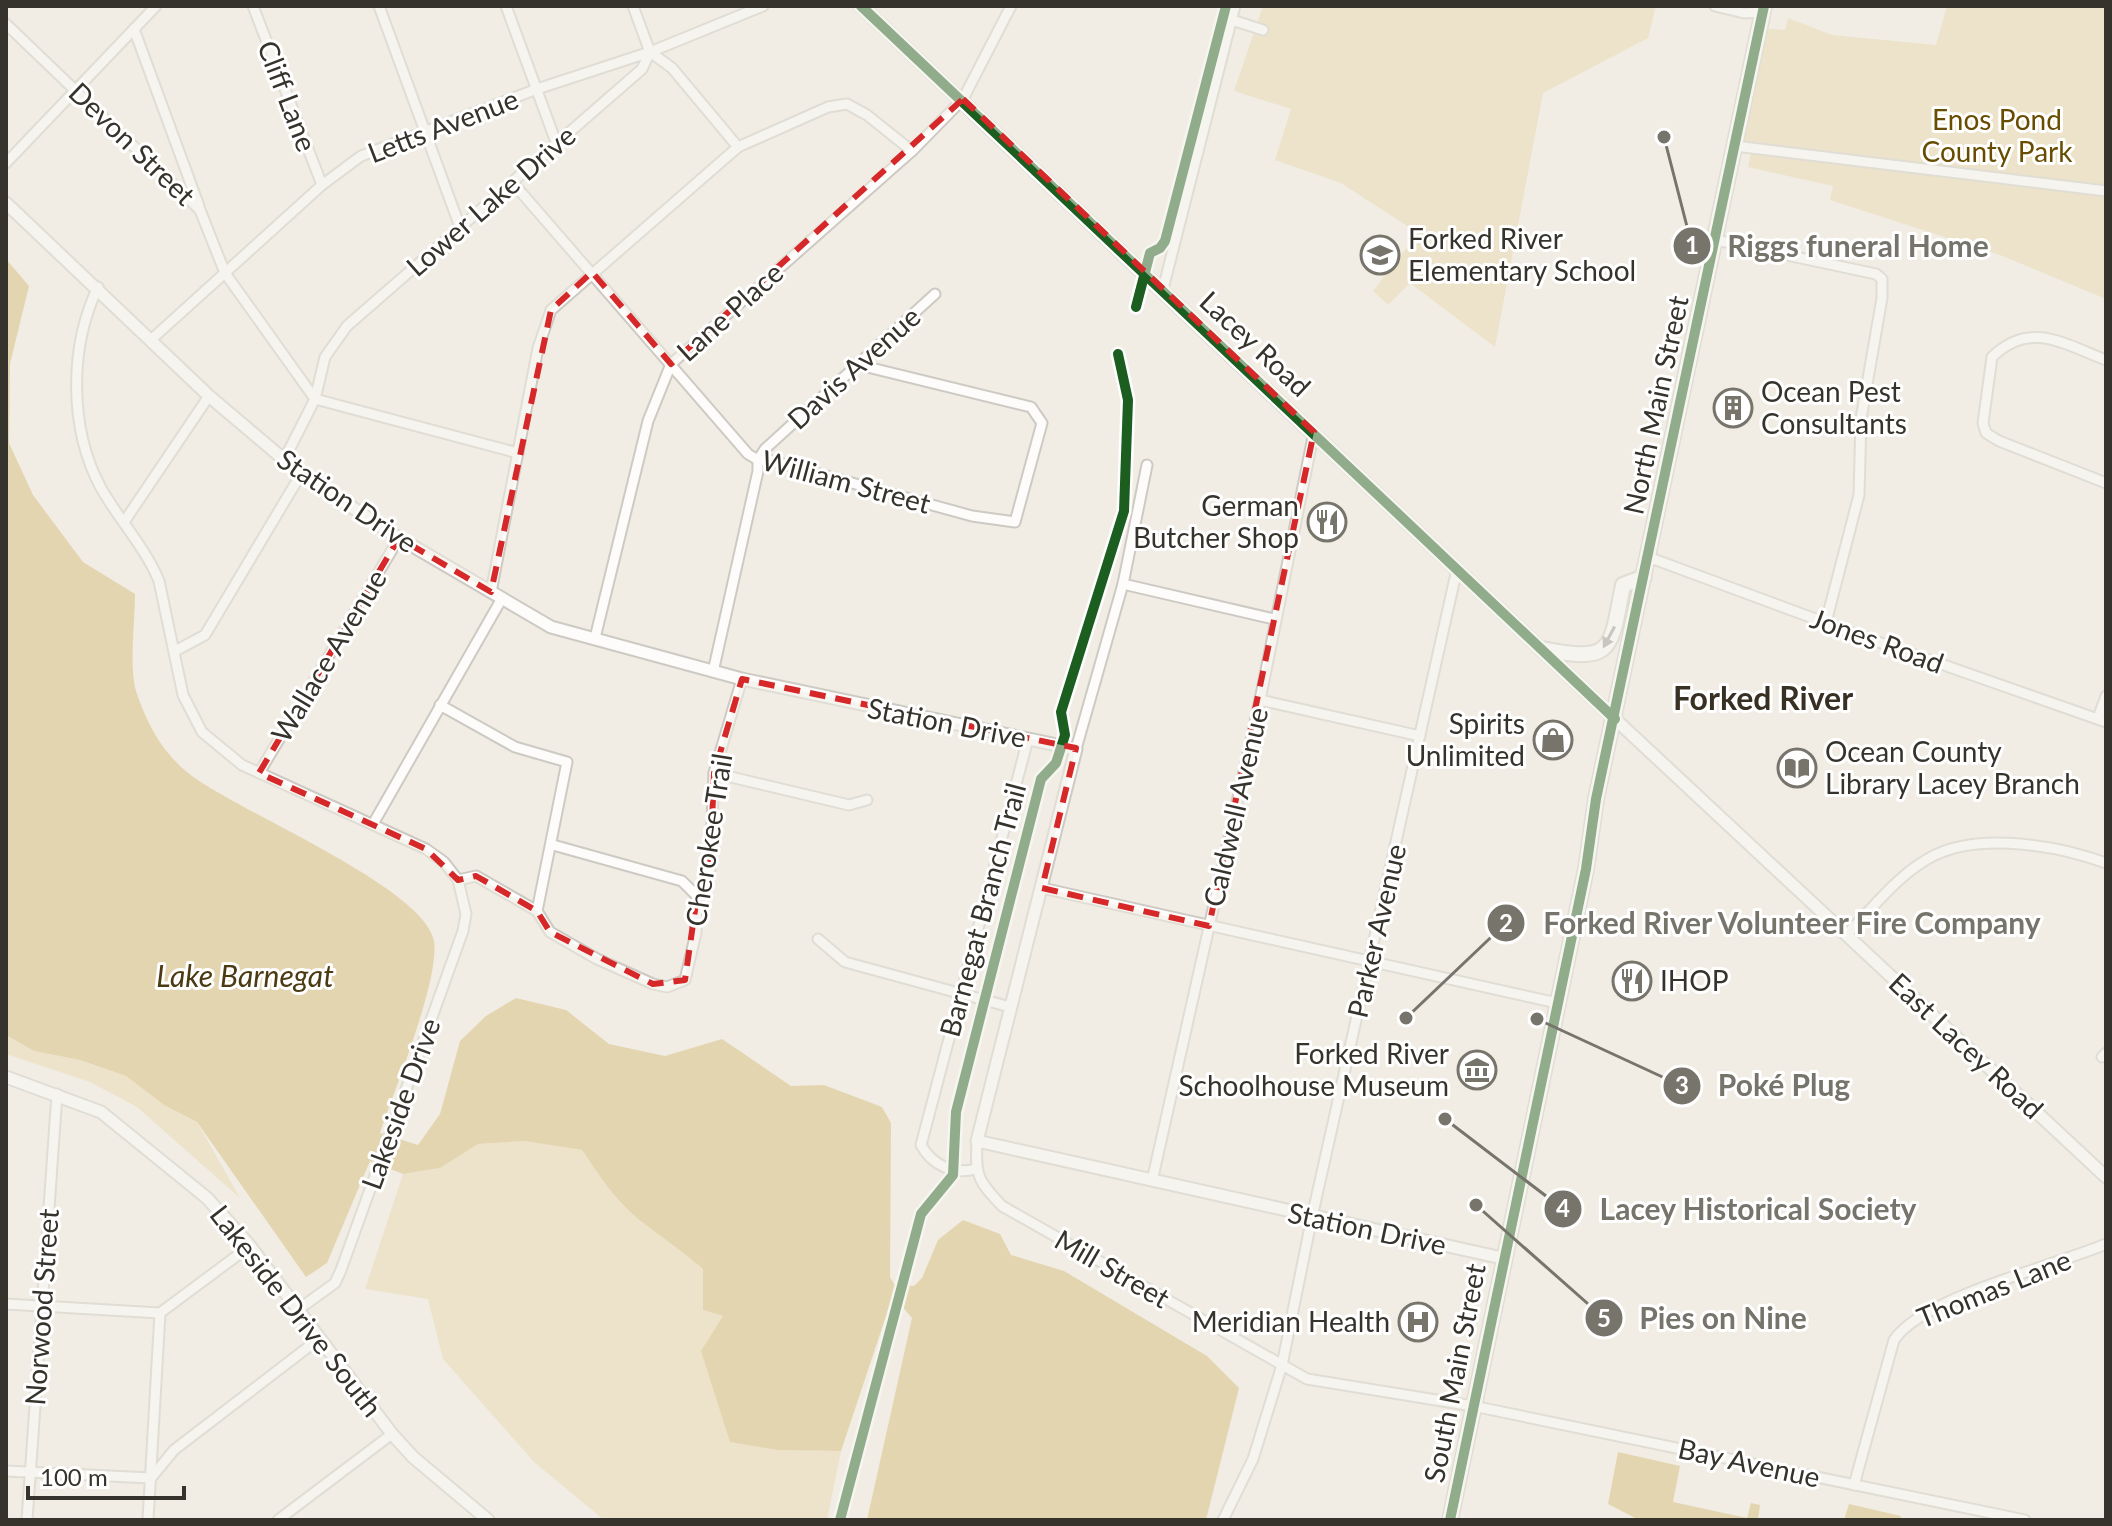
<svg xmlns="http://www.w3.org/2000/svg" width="2112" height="1526" font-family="Lato,sans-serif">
	<rect width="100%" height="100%" fill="#f1ede4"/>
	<g fill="#e9d6ab">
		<polygon points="1263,6 1656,6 1648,38 1543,93 1495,347 1410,283 1388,305 1373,291 1418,233 1341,183 1275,160 1291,109 1234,91"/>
		<polygon points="1947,6 2106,6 2106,299 2000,255 1830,200 1833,186 1748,167 1751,152 1735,146 1759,28 1785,30 1788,18 1832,35 1936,45"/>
		<polygon points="6,1035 34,1051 80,1060 126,1076 164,1105 197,1122 240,1198 137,1107 90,1082 6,1054"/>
		<path d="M524,1141L582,1150C598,1174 615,1200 638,1219C660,1236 682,1251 703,1269V1310L723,1316L778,1450L841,1451L827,1520H604L534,1462L443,1359L428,1299L365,1289L403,1174L440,1168L477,1144Z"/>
	</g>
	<g fill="#d6b974">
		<path d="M6,259L29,286L10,364L9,443L33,495L83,562L135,594C135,621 129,667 136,691C146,722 162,752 187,772C231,809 424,886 434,941C440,979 394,1091 380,1133L418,1145L440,1114L460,1041L486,1016L516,998L566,1010L609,1044L665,1056L722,1039L791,1086L824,1085L882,1107L891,1123L890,1277L894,1284L914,1286L922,1278L938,1240L963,1220L1000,1234L1011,1255L1064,1271L1207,1356L1239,1388L1206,1520H867L912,1318L899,1303L892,1304L888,1310L841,1451L778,1450L730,1442L701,1351L723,1316L703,1310V1269C682,1251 660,1236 638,1219C615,1200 598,1174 582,1150L524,1141L478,1144L440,1168L403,1174L370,1161L327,1263L306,1277L197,1122L164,1105L126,1076L80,1060L34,1051L6,1035Z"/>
		<polygon points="1618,1452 1680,1466 1673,1502 1747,1518 1751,1503 1760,1505 1758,1520 1639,1520 1608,1504"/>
		<polygon points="1849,1504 1901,1516 1900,1520 1844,1520"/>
	</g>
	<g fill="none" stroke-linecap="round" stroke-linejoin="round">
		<g stroke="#cdcac3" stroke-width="13">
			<g id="minor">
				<polyline points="253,6 322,185"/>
				<polyline points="379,6 460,227"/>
				<polyline points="506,6 557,145"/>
				<polyline points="633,6 650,52 672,68 738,147"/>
				<polyline points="1715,6 1744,13 1763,12"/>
				<polyline points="1232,20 1263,30"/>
				<polyline points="6,24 200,210 225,273 315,399 518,453"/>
				<polyline points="134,29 199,206"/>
				<polyline points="1735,146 2106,191"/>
				<polyline points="6,163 156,6"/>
				<polyline points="513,183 748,454 758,460 772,461 972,516 1015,522 1042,423 1031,407 859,365"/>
				<polyline points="1716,240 1876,274 1882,279 1882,298 1861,419 1859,495 1826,622"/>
				<path d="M98,287C69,347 69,429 101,488C119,520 145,547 159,581L183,695L202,732L242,765L426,849L444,862L458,880L466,914L463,931L341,1270L335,1283L299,1309"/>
				<polyline points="1163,289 1235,6"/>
				<polyline points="153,338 322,185 361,156 537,89 650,52"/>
				<path d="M2106,360C2064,344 2030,320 1992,357L1983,423L1986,433L1999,441L2106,483"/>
				<polyline points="284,460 315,399 325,357 347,326 642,69 650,52 763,6"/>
				<polyline points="124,522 209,396"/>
				<polyline points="1648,557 1864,637 2106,722"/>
				<polyline points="1123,584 1274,619"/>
				<polyline points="491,592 538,348 551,310 738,147 828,107 847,104 867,115 912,151"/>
				<polyline points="595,638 648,421 671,364 912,151 963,99 1011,6"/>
				<polyline points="177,650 205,635 301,474"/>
				<polyline points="713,672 758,471 758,460 765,449 935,294"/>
				<polyline points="1260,700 1420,736"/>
				<polyline points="440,705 515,747 567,762 537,911"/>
				<polyline points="2098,718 2106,696"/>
				<polyline points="1076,749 1123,584 1147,465"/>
				<polyline points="259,773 399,538"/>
				<polyline points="714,773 849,805 867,800"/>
				<polyline points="373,824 501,600"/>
				<polyline points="553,845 682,881 697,896"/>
				<polyline points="458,880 476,876 537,911 550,932 597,959 653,984 667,987 685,980 696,933 697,896 710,870 714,773 742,679"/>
				<polyline points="1042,888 1557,1003"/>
				<path d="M1847,934C1874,907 1900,872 1935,855C1982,832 2059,846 2106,863"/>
				<polyline points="818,939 845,962 1010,1007"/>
				<polyline points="2102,1057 2106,1053"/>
				<path d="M977,1141C975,1176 978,1181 1002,1206L1307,1379L1473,1406L2025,1520"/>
				<path d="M976,1169C953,1175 932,1165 921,1145L1028,739"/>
				<polyline points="1152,1181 1260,700 1314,432"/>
				<polyline points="6,1304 160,1313 250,1246"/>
				<polyline points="6,1471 151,1478 174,1450 320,1338"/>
				<path d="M1854,1485L1894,1340C1923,1297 2054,1266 2106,1244"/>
				<polyline points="27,1520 57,1094"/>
				<polyline points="148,1520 160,1313"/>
				<polyline points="278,1520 392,1434"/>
				<polyline points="1223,1520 1253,1459 1282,1365 1312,1217 1457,569"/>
			</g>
		</g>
		<g stroke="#cdcac3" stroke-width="15">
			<g id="tertiary">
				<polyline points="6,203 209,396 301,474 399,538 551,627 742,679 1076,749 977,1141 1502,1258"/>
				<polyline points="1615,719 2106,1177"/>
				<polyline points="6,1077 101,1112 207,1198 250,1246 392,1434 413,1457 488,1520"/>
			</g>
		</g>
		<g stroke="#cdcac3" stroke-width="16">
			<polyline id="secondary" points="861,6 1615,719"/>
		</g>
		<g stroke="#cdcac3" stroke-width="18">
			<g id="trunk">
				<path d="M1542,649C1614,663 1610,651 1623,585L1644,577"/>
				<polyline points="1450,1520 1586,869 1596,799 1764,6"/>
			</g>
		</g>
		<use href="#minor" stroke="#fdfcfb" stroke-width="9"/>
		<use href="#tertiary" stroke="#fdfcfb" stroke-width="11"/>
		<use href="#secondary" stroke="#fdfcfb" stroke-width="12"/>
		<use href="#trunk" stroke="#fdfcfb" stroke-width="14"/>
		<g stroke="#fff" stroke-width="15">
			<g id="cycleway">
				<polyline points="861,6 1615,719"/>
				<polyline points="1136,307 1150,253 1160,248 1165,241 1226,6"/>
				<polyline points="840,1520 921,1214 953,1175 956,1112 1041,779 1056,763 1065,735 1061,712 1124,511 1128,400 1118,354"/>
				<polyline points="1450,1520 1586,869 1596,799 1764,6"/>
			</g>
		</g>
		<use href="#cycleway" stroke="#1b5e20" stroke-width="10"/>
	</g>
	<defs><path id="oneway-solid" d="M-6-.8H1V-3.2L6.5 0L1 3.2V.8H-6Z" transform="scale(2)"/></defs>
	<use fill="#9a9894" href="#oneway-solid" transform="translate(1609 637) rotate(118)"/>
	<path d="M0 0H2112V1526H0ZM963,99L1314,432L1209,926L1042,888L1076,748L742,679L714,773L710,870L697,896L685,980L653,984L550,932L537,911L476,876L458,880L426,849L259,773L399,538L491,592L551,310L592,272L671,364Z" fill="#f1ede4" fill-opacity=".55" fill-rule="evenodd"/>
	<path fill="none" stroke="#d62828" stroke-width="6" stroke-dasharray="16 10" stroke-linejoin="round" d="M963,99L1314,432L1209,926L1042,888L1076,748L742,679L714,773L710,870L697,896L685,980L653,984L550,932L537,911L476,876L458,880L426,849L259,773L399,538L491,592L551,310L592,272L671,364Z"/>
	<defs>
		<g id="school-ring" transform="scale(2)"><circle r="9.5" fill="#fff" stroke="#77746c" stroke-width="1.5"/><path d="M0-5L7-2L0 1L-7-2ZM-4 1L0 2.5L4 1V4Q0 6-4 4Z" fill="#77746c"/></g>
		<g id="building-ring" transform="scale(2)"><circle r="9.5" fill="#fff" stroke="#77746c" stroke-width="1.5"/><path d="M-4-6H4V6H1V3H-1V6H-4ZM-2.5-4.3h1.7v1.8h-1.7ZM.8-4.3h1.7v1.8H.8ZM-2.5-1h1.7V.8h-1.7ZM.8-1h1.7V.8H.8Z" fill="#77746c"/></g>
		<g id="restaurant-ring" transform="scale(2)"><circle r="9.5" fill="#fff" stroke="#77746c" stroke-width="1.5"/><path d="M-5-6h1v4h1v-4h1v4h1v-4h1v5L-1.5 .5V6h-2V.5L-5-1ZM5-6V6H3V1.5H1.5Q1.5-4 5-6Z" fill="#77746c"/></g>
		<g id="shop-ring" transform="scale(2)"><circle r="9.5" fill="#fff" stroke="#77746c" stroke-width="1.5"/><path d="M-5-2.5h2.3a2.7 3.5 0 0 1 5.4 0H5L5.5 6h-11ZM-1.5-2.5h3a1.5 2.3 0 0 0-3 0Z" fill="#77746c"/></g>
		<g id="library-ring" transform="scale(2)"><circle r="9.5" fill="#fff" stroke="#77746c" stroke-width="1.5"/><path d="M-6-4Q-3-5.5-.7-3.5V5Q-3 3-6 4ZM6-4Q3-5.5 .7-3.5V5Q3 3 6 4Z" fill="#77746c"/></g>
		<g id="museum-ring" transform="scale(2)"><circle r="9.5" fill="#fff" stroke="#77746c" stroke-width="1.5"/><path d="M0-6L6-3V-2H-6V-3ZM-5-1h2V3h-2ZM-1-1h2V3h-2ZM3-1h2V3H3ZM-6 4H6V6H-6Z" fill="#77746c"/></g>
		<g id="hospital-ring" transform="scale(2)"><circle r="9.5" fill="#fff" stroke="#77746c" stroke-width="1.5"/><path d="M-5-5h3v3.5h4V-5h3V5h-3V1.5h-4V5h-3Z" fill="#77746c"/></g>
	</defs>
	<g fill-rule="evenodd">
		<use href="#school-ring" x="1380" y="255"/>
		<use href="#building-ring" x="1733" y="408"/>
		<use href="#restaurant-ring" x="1327" y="522"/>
		<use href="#shop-ring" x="1553" y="740"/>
		<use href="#library-ring" x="1797" y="768"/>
		<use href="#restaurant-ring" x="1632" y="981"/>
		<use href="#museum-ring" x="1477" y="1070"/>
		<use href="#hospital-ring" x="1418" y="1322"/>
	</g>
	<g text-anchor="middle" stroke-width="6" stroke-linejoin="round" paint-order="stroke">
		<g font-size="28" fill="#36332c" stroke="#fff">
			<text transform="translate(287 96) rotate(69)" y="10">Cliff Lane</text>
			<text transform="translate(443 126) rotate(-21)" y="10">Letts Avenue</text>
			<text transform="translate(132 144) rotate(44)" y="10">Devon Street</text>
			<text transform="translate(491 201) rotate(-41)" y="10">Lower Lake Drive</text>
			<text transform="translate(730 312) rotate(-42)" y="10">Lane Place</text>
			<text transform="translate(1255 344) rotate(43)" y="10">Lacey Road</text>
			<text transform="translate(854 368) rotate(-42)" y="10">Davis Avenue</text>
			<text transform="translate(1656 405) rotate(-78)" y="10">North Main Street</text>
			<text transform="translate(846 482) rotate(15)" y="10">William Street</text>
			<text transform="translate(347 501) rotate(34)" y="10">Station Drive</text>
			<text transform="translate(1877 641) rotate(20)" y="10">Jones Road</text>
			<text transform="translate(329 656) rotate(-59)" y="10">Wallace Avenue</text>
			<text transform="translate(947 723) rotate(11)" y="10">Station Drive</text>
			<text transform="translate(1236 807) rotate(-77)" y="10">Caldwell Avenue</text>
			<text transform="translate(709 840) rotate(-81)" y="10">Cherokee Trail</text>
			<text transform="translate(983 910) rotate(-75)" y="10">Barnegat Branch Trail</text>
			<text transform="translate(1377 931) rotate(-77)" y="10">Parker Avenue</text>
			<text transform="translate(1966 1046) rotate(43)" y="10">East Lacey Road</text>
			<text transform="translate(401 1104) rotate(-70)" y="10">Lakeside Drive</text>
			<text transform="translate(1367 1229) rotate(12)" y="10">Station Drive</text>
			<text transform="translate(1112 1269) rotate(30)" y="10">Mill Street</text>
			<text transform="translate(1994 1289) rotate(-22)" y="10">Thomas Lane</text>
			<text transform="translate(42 1307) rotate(-86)" y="10">Norwood Street</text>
			<text transform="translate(296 1311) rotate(52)" y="10">Lakeside Drive South</text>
			<text transform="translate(1455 1373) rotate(-79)" y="10">South Main Street</text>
			<text transform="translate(1749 1463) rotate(12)" y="10">Bay Avenue</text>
		</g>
		<g font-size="28" fill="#684d00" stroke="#fff">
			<text x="1997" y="130">Enos Pond<tspan x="1997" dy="32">County Park</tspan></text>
		</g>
		<g font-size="28" fill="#36332c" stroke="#fff" text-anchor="start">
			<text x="1408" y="249">Forked River<tspan x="1408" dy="32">Elementary School</tspan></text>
			<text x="1761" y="402">Ocean Pest<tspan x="1761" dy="32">Consultants</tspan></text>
			<text x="1299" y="516" text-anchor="end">German<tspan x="1299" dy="32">Butcher Shop</tspan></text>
			<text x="1525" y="734" text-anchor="end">Spirits<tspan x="1525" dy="32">Unlimited</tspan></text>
			<text x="1825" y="762">Ocean County<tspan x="1825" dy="32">Library Lacey Branch</tspan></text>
			<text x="1660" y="991">IHOP</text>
			<text x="1449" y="1064" text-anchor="end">Forked River<tspan x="1449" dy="32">Schoolhouse Museum</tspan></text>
			<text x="1390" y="1332" text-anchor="end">Meridian Health</text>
		</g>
		<g font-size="30" font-style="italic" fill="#4b3a12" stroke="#fff">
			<text x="245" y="987">Lake Barnegat</text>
		</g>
		<g font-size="32" font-weight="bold" fill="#373023" stroke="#fff">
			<text x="1763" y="710">Forked River</text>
		</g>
	</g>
	<path fill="none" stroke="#77746c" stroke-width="3" d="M1664 137L1692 246M1406 1018L1506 923M1537 1019L1682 1086M1445 1119L1563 1209M1476 1205L1604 1318"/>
	<g fill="#77746c" stroke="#fff" stroke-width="3">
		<circle cx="1664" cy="137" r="8"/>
		<circle cx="1406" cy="1018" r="8"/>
		<circle cx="1537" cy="1019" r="8"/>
		<circle cx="1445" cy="1119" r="8"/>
		<circle cx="1476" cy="1205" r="8"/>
		<circle cx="1692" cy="246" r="20"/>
		<circle cx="1506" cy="923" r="20"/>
		<circle cx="1682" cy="1086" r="20"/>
		<circle cx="1563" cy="1209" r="20"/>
		<circle cx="1604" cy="1318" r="20"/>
	</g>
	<g font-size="24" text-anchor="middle" font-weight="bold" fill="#fff">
		<text x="1692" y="254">1</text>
		<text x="1506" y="932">2</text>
		<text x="1682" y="1094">3</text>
		<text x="1563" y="1217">4</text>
		<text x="1604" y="1327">5</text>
	</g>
	<g font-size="30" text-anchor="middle" font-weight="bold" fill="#77746c" stroke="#fff" stroke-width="6" stroke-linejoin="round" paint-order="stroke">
		<text x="1858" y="257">Riggs funeral Home</text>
		<text x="1792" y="934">Forked River Volunteer Fire Company</text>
		<text x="1784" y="1096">Poké Plug</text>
		<text x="1758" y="1220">Lacey Historical Society</text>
		<text x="1723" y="1329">Pies on Nine</text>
	</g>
	<rect width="2112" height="1526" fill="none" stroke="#36332c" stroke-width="16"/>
	<path d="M28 1486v12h156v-12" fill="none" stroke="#36332c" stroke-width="4"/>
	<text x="40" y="1486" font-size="24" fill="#36332c" stroke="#ffffff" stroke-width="6" paint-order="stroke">100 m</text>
</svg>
